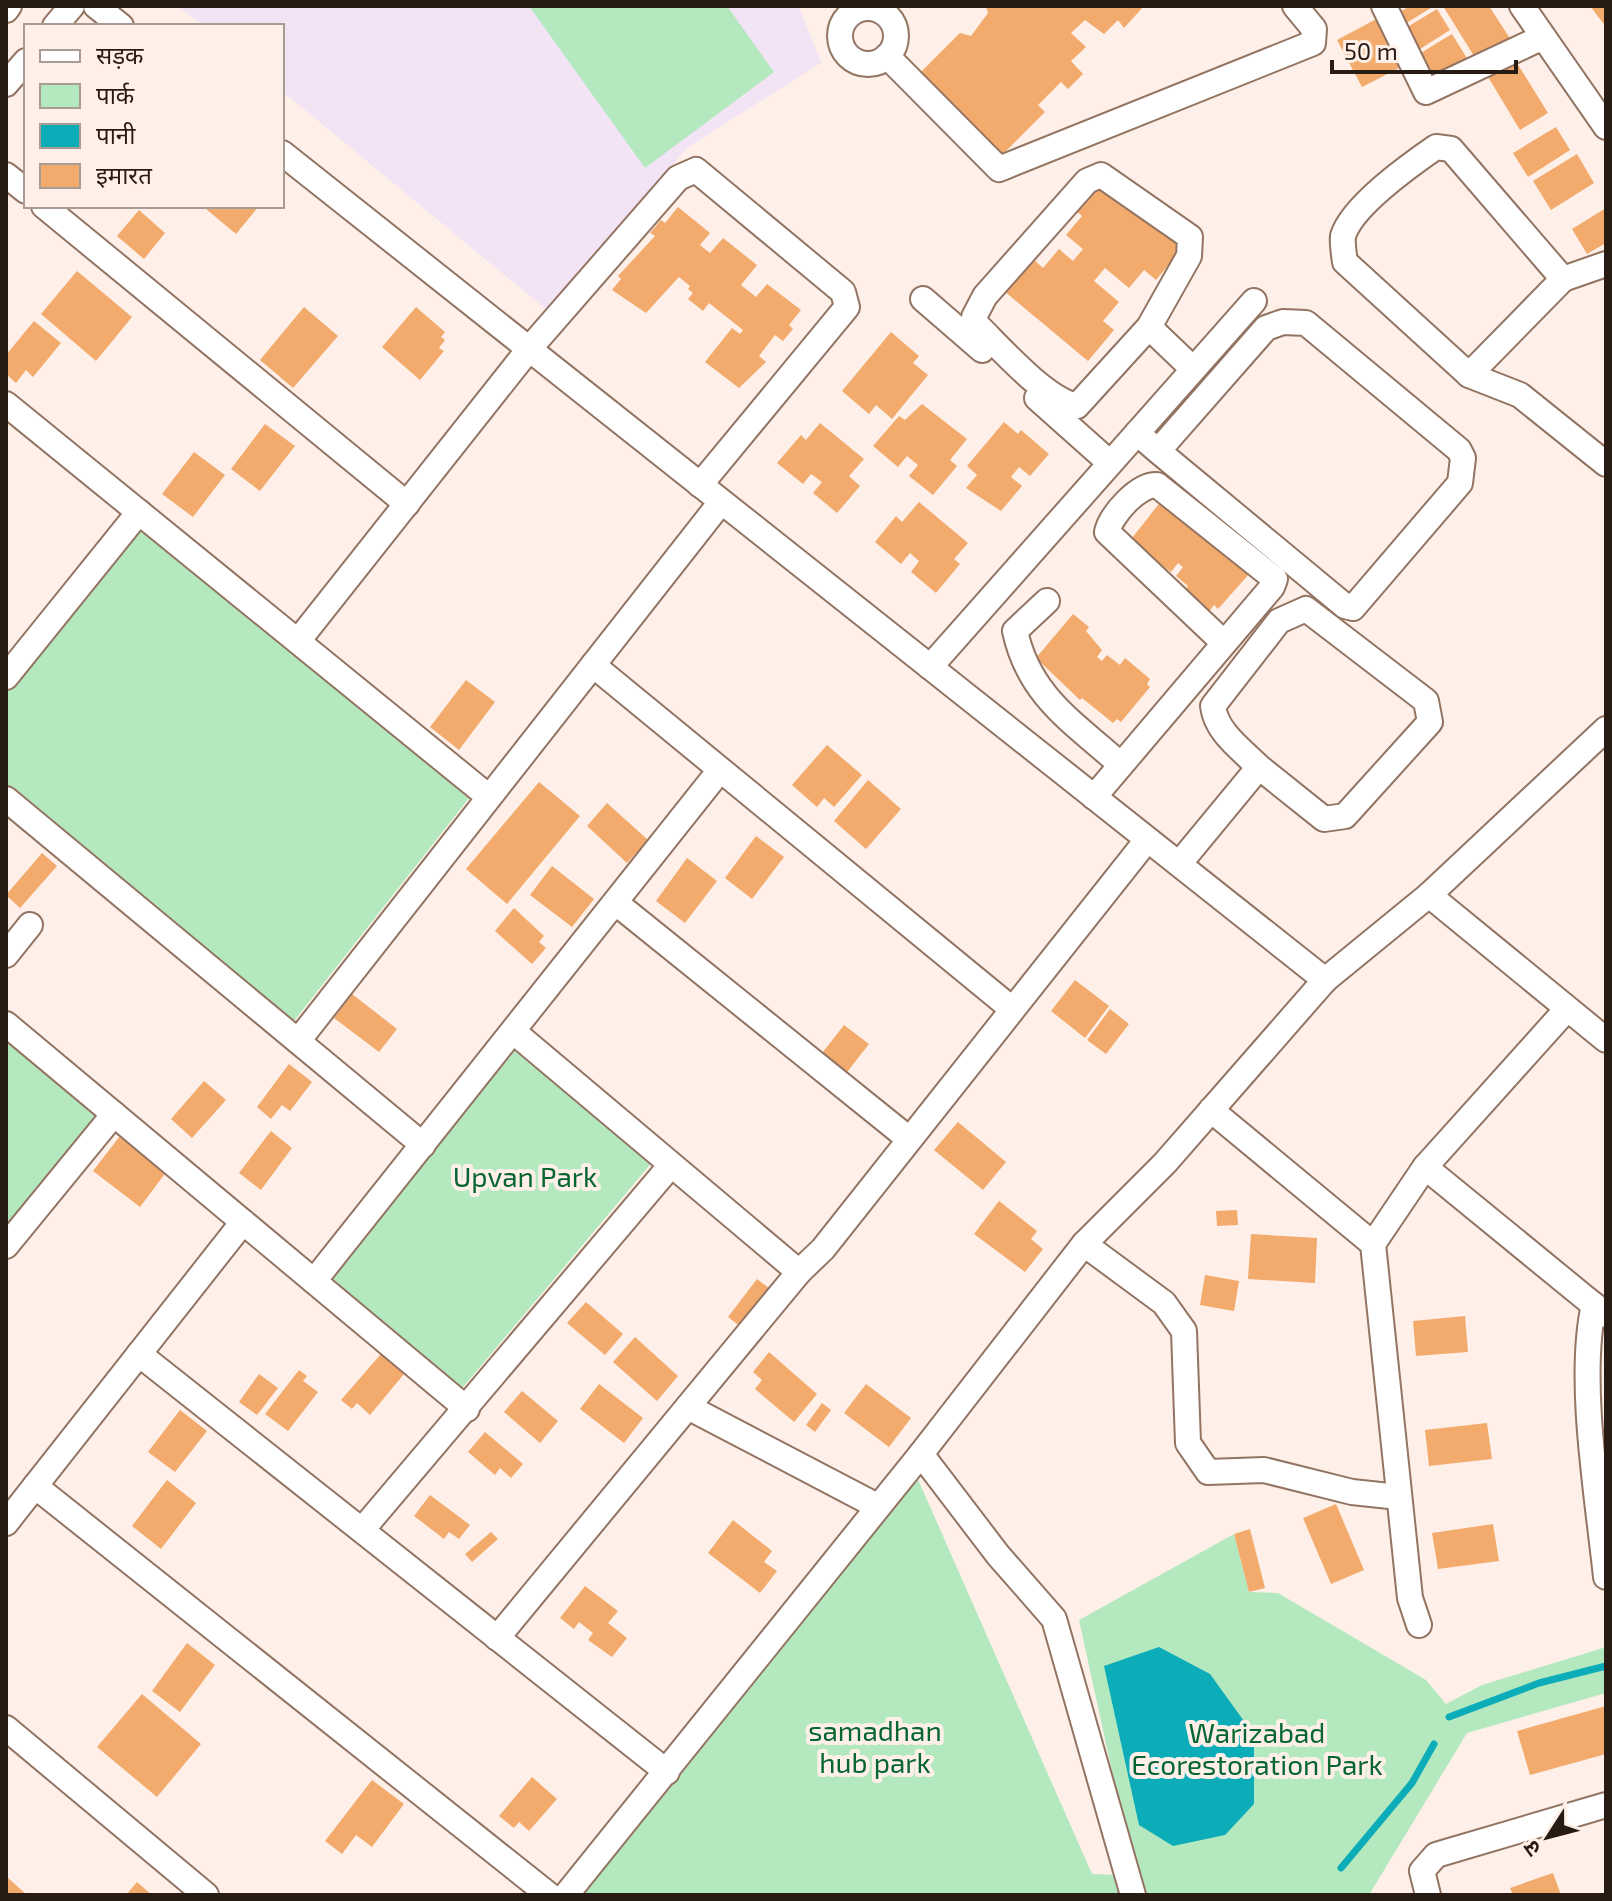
<svg xmlns="http://www.w3.org/2000/svg" width="1612" height="1901" font-family="'Exo 2','Noto Sans Devanagari',sans-serif">
	<rect width="100%" height="100%" fill="#fef0e8"/>
	<polygon fill="#f2e3f5" points="178,6 799,6 821,63 688,147 548,311 282,91 282,26 203,26"/>
	<g fill="#b4e9c0">
		<polygon points="529,6 727,6 774,72 645,168"/>
		<polygon points="142,526 473,793 290,1026 6,789 6,692"/>
		<polygon points="6,1035 101,1115 6,1232"/>
		<polygon points="516,1046 654,1160 459,1392 328,1281"/>
		<polygon points="913,1468 1092,1874 1121,1875 1128,1895 558,1895"/>
		<polygon points="1234,1534 1249,1592 1278,1593 1426,1680 1446,1704 1482,1685 1606,1647 1606,1693 1467,1733 1369,1895 1139,1895 1079,1620"/>
	</g>
	<polygon fill="#0cacb9" points="1159,1647 1210,1674 1254,1735 1254,1804 1225,1835 1173,1846 1139,1825 1104,1666"/>
	<g fill="none" stroke-linecap="round" stroke-linejoin="round">
		<g stroke="#0cacb9" stroke-width="7">
			<polyline points="1449,1717 1539,1683 1606,1666"/>
			<polyline points="1341,1868 1412,1783 1434,1744"/>
		</g>
	</g>
	<g fill="#f2ab6d">
		<polygon points="986,6 1144,6 1124,28 1118,20 1104,34 1085,20 1071,33 1086,47 1071,61 1083,74 1068,89 1061,82 1038,105 1045,112 999,158 919,74 960,33 971,36 988,13"/>
		<polygon points="1410,6 1434,6 1400,27 1393,16"/>
		<polygon points="1443,6 1489,6 1511,40 1477,61"/>
		<polygon points="1590,6 1606,6 1606,27"/>
		<polygon points="1437,9 1450,30 1417,51 1404,29"/>
		<polygon points="1382,16 1407,64 1362,87 1337,40"/>
		<polygon points="1452,34 1468,60 1435,80 1419,54"/>
		<polygon points="1512,55 1548,113 1520,130 1485,72"/>
		<polygon points="1556,127 1570,150 1528,177 1513,153"/>
		<polygon points="1577,154 1594,183 1551,210 1533,181"/>
		<polygon points="1101,179 1183,247 1156,280 1144,270 1129,288 1105,268 1094,281 1119,302 1103,321 1114,330 1088,361 1004,291 1032,258 1043,268 1059,249 1073,261 1083,249 1066,235 1082,216 1075,210"/>
		<polygon points="208,206 259,206 236,234 206,209"/>
		<polygon points="678,207 710,233 700,245 710,253 723,238 757,265 741,285 756,297 767,284 801,310 789,325 793,329 783,341 775,335 759,356 766,362 739,388 705,362 732,328 740,334 743,330 709,303 703,311 688,299 693,293 688,289 690,286 679,277 646,313 612,290 621,279 618,276 655,236 650,233 661,220 665,223"/>
		<polygon points="1606,208 1606,243 1587,254 1572,229"/>
		<polygon points="139,210 165,233 144,259 117,236"/>
		<polygon points="77,271 132,317 96,361 41,314"/>
		<polygon points="304,307 338,336 293,388 260,360"/>
		<polygon points="416,307 445,332 441,337 445,340 439,348 444,351 420,380 382,347"/>
		<polygon points="34,321 61,343 33,377 26,370 16,383 6,374 6,355"/>
		<polygon points="891,332 919,356 913,363 928,375 892,419 876,405 869,414 842,391"/>
		<polygon points="922,404 967,439 950,460 957,466 933,495 909,476 918,465 907,456 898,467 873,446 899,416 905,420"/>
		<polygon points="1004,422 1018,434 1021,430 1049,454 1030,476 1019,467 1011,477 1022,486 1001,511 966,488 977,475 967,466"/>
		<polygon points="820,423 864,459 849,476 860,486 837,513 813,493 822,482 811,474 803,484 777,463 801,435 806,440"/>
		<polygon points="265,424 295,446 260,491 231,469"/>
		<polygon points="194,452 225,475 193,517 162,494"/>
		<polygon points="1162,500 1247,566 1244,570 1249,574 1218,609 1214,605 1208,613 1192,600 1194,597 1185,590 1188,586 1176,576 1183,567 1178,563 1171,572 1160,564 1157,568 1125,547"/>
		<polygon points="919,502 968,543 954,559 960,564 936,593 911,572 919,561 910,553 901,564 875,542 896,516 902,522"/>
		<polygon points="1073,614 1089,627 1086,631 1102,650 1097,657 1102,661 1107,655 1120,665 1125,658 1150,679 1147,684 1150,687 1121,722 1117,719 1113,723 1082,698 1080,700 1036,658"/>
		<polygon points="466,680 495,702 459,750 430,727"/>
		<polygon points="827,745 862,775 834,807 824,798 817,807 792,785"/>
		<polygon points="868,780 901,809 866,849 834,821"/>
		<polygon points="539,782 580,816 507,904 466,869"/>
		<polygon points="607,803 648,840 627,863 587,826"/>
		<polygon points="756,836 784,857 752,899 725,878"/>
		<polygon points="42,853 57,866 20,908 6,895"/>
		<polygon points="687,858 717,881 685,923 656,901"/>
		<polygon points="552,866 594,899 572,927 530,895"/>
		<polygon points="514,908 544,936 539,942 546,948 532,964 495,931"/>
		<polygon points="1075,980 1109,1006 1085,1038 1051,1011"/>
		<polygon points="352,994 397,1029 379,1052 334,1018"/>
		<polygon points="1110,1009 1129,1024 1106,1054 1087,1040"/>
		<polygon points="844,1025 869,1044 844,1076 819,1057"/>
		<polygon points="289,1064 312,1082 290,1111 282,1105 271,1119 257,1107"/>
		<polygon points="204,1081 226,1100 192,1138 171,1119"/>
		<polygon points="958,1122 1006,1162 983,1190 934,1150"/>
		<polygon points="271,1131 292,1148 261,1190 239,1173"/>
		<polygon points="120,1136 167,1171 140,1207 93,1171"/>
		<polygon points="999,1201 1037,1231 1031,1239 1043,1249 1025,1272 974,1234"/>
		<polygon points="1237,1210 1238,1225 1217,1226 1216,1211"/>
		<polygon points="1251,1234 1317,1238 1315,1283 1248,1279"/>
		<polygon points="1205,1275 1239,1281 1234,1311 1200,1305"/>
		<polygon points="757,1279 770,1289 741,1327 728,1317"/>
		<polygon points="586,1302 623,1334 605,1355 567,1323"/>
		<polygon points="1465,1316 1468,1352 1416,1356 1413,1321"/>
		<polygon points="635,1337 678,1376 657,1401 613,1362"/>
		<polygon points="769,1352 817,1394 794,1422 755,1389 762,1380 753,1372"/>
		<polygon points="381,1354 404,1374 370,1415 357,1403 352,1409 341,1400"/>
		<polygon points="299,1370 307,1376 303,1381 318,1392 288,1431 265,1414"/>
		<polygon points="259,1374 278,1388 257,1415 239,1402"/>
		<polygon points="599,1384 643,1418 624,1443 580,1409"/>
		<polygon points="866,1384 911,1418 889,1447 844,1413"/>
		<polygon points="522,1391 558,1421 540,1443 504,1412"/>
		<polygon points="822,1403 831,1410 815,1432 806,1425"/>
		<polygon points="180,1410 207,1431 175,1472 148,1452"/>
		<polygon points="1487,1423 1492,1459 1429,1466 1425,1430"/>
		<polygon points="485,1432 523,1464 511,1478 500,1468 495,1475 468,1452"/>
		<polygon points="167,1480 196,1503 161,1549 132,1526"/>
		<polygon points="430,1495 470,1525 459,1539 449,1532 444,1539 414,1516"/>
		<polygon points="1336,1504 1364,1570 1331,1584 1303,1518"/>
		<polygon points="733,1520 772,1551 764,1562 777,1571 760,1593 708,1553"/>
		<polygon points="1493,1524 1499,1561 1438,1569 1432,1533"/>
		<polygon points="1250,1529 1265,1588 1249,1592 1234,1534"/>
		<polygon points="491,1532 498,1539 472,1562 465,1554"/>
		<polygon points="585,1586 618,1611 608,1623 627,1638 612,1657 588,1640 593,1633 579,1622 574,1629 560,1618"/>
		<polygon points="187,1643 215,1665 180,1712 152,1691"/>
		<polygon points="142,1694 201,1744 157,1797 97,1747"/>
		<polygon points="1606,1706 1606,1754 1530,1775 1517,1731"/>
		<polygon points="532,1777 557,1799 529,1831 519,1822 514,1828 499,1816"/>
		<polygon points="372,1780 404,1804 372,1847 356,1835 342,1854 325,1841"/>
		<polygon points="1553,1873 1561,1895 1513,1895 1510,1888"/>
		<polygon points="8,1878 27,1895 6,1895"/>
		<polygon points="137,1882 152,1895 126,1895"/>
	</g>
	<g fill="none" stroke-linecap="round" stroke-linejoin="round">
		<g stroke="#937462" stroke-width="28">
			<g id="minor">
				<polyline points="96,6 121,26"/>
				<polyline points="1384,6 1426,92 1543,37"/>
				<polyline points="1522,6 1606,127"/>
				<circle cx="868" cy="36" r="28"/>
				<polyline points="6,10 9,6"/>
				<polyline points="55,26 72,6"/>
				<polyline points="887,56 999,169 1313,43 1314,29 1295,6"/>
				<polyline points="6,84 26,61"/>
				<polyline points="282,153 1325,980"/>
				<polyline points="6,175 26,191"/>
				<polyline points="44,206 407,504"/>
				<path d="M1606,264L1563,279L1451,149L1436,147C1410,165 1352,206 1343,236C1342,243 1344,255 1345,262L1469,375L1520,395L1606,464"/>
				<polyline points="923,299 982,350"/>
				<path d="M1149,327L1189,256L1190,237L1101,175L1087,181L985,296L974,317L975,323C1000,347 1044,399 1077,406L1149,327L1193,369"/>
				<polyline points="1469,375 1563,279"/>
				<polyline points="1037,398 1110,463"/>
				<polyline points="6,404 489,797"/>
				<polyline points="1137,433 1158,451 1345,606 1353,608 1460,483 1463,458 1459,450 1306,323 1283,322 1266,328 1158,451"/>
				<path d="M1047,601L1015,631C1029,696 1073,722 1120,764"/>
				<polyline points="298,641 529,349 678,178 696,170 843,292 847,307 700,485"/>
				<polyline points="593,665 1012,1009"/>
				<polyline points="930,667 1254,301"/>
				<polyline points="6,677 139,512"/>
				<path d="M1094,797L1272,587L1275,579L1157,485C1138,484 1111,515 1107,532L1223,642"/>
				<polyline points="6,799 423,1145"/>
				<path d="M1179,864L1259,767C1241,749 1216,732 1213,706L1279,621L1306,609L1426,701L1430,722L1345,816L1324,819L1259,767"/>
				<polyline points="1429,895 1606,1040"/>
				<polyline points="616,903 909,1139"/>
				<polyline points="6,955 30,925"/>
				<polyline points="6,1024 467,1409"/>
				<polyline points="514,1032 799,1272"/>
				<polyline points="298,1041 721,502"/>
				<polyline points="1211,1110 1373,1244"/>
				<polyline points="1425,1167 1606,1315"/>
				<polyline points="1084,1244 1164,1303 1184,1331 1188,1443 1208,1472 1264,1470 1352,1492 1399,1497"/>
				<polyline points="6,1246 114,1114"/>
				<polyline points="314,1281 720,770"/>
				<path d="M1594,1305C1577,1379 1598,1500 1606,1577"/>
				<polyline points="139,1354 667,1772"/>
				<polyline points="688,1407 877,1506"/>
				<polyline points="921,1454 998,1555 1054,1619 1133,1895"/>
				<polyline points="35,1486 549,1895"/>
				<polyline points="6,1523 243,1222"/>
				<polyline points="362,1530 671,1165"/>
				<polyline points="1419,1625 1410,1598 1373,1244 1425,1167 1567,1009"/>
				<polyline points="497,1638 799,1272 823,1249 1147,840"/>
				<polyline points="6,1728 206,1895"/>
				<polyline points="566,1895 921,1454 1084,1244 1165,1163 1325,980 1429,895 1606,729"/>
				<polyline points="1428,1895 1422,1871 1436,1855 1606,1805"/>
			</g>
		</g>
		<use href="#minor" stroke="#fff" stroke-width="24"/>
	</g>
	<g text-anchor="middle" stroke-width="8" stroke-linejoin="round" paint-order="stroke">
		<g font-size="28" fill="#066531" stroke="#fef0e8">
			<text x="525" y="1187">Upvan Park</text>
			<text x="875" y="1741">samadhan<tspan x="875" dy="32">hub park</tspan></text>
			<text x="1257" y="1743">Warizabad<tspan x="1257" dy="32">Ecorestoration Park</tspan></text>
		</g>
	</g>
	<rect width="1612" height="1901" fill="none" stroke="#281b14" stroke-width="16"/>
	<rect x="24" y="24" width="260" height="184" fill="#fef0e8" stroke="#a89b93" stroke-width="2"/>
	<rect x="40" y="50" width="40" height="12" fill="#ffffff" stroke="#a89b93" stroke-width="2"/>
	<text x="96" y="64" font-size="24" fill="#281b14">सड़क</text>
	<rect x="40" y="84" width="40" height="24" fill="#b4e9c0" stroke="#a89b93" stroke-width="2"/>
	<text x="96" y="104" font-size="24" fill="#281b14">पार्क</text>
	<rect x="40" y="124" width="40" height="24" fill="#0cacb9" stroke="#a89b93" stroke-width="2"/>
	<text x="96" y="144" font-size="24" fill="#281b14">पानी</text>
	<rect x="40" y="164" width="40" height="24" fill="#f2ab6d" stroke="#a89b93" stroke-width="2"/>
	<text x="96" y="184" font-size="24" fill="#281b14">इमारत</text>
	<g transform="translate(1548 1837) rotate(234)" stroke="#fef0e8" stroke-width="6" paint-order="stroke">
	<path d="M0-6L14 30L0 20L-14 30Z" fill="#281b14"/>
	<text y="-12" font-size="22" font-weight="bold" text-anchor="middle" fill="#281b14">उ</text>
	</g>
	<path d="M1332 60v12h184v-12" fill="none" stroke="#281b14" stroke-width="4"/>
	<text x="1344" y="60" font-size="24" fill="#281b14" stroke="#fef0e8" stroke-width="6" paint-order="stroke">50 m</text>
</svg>
